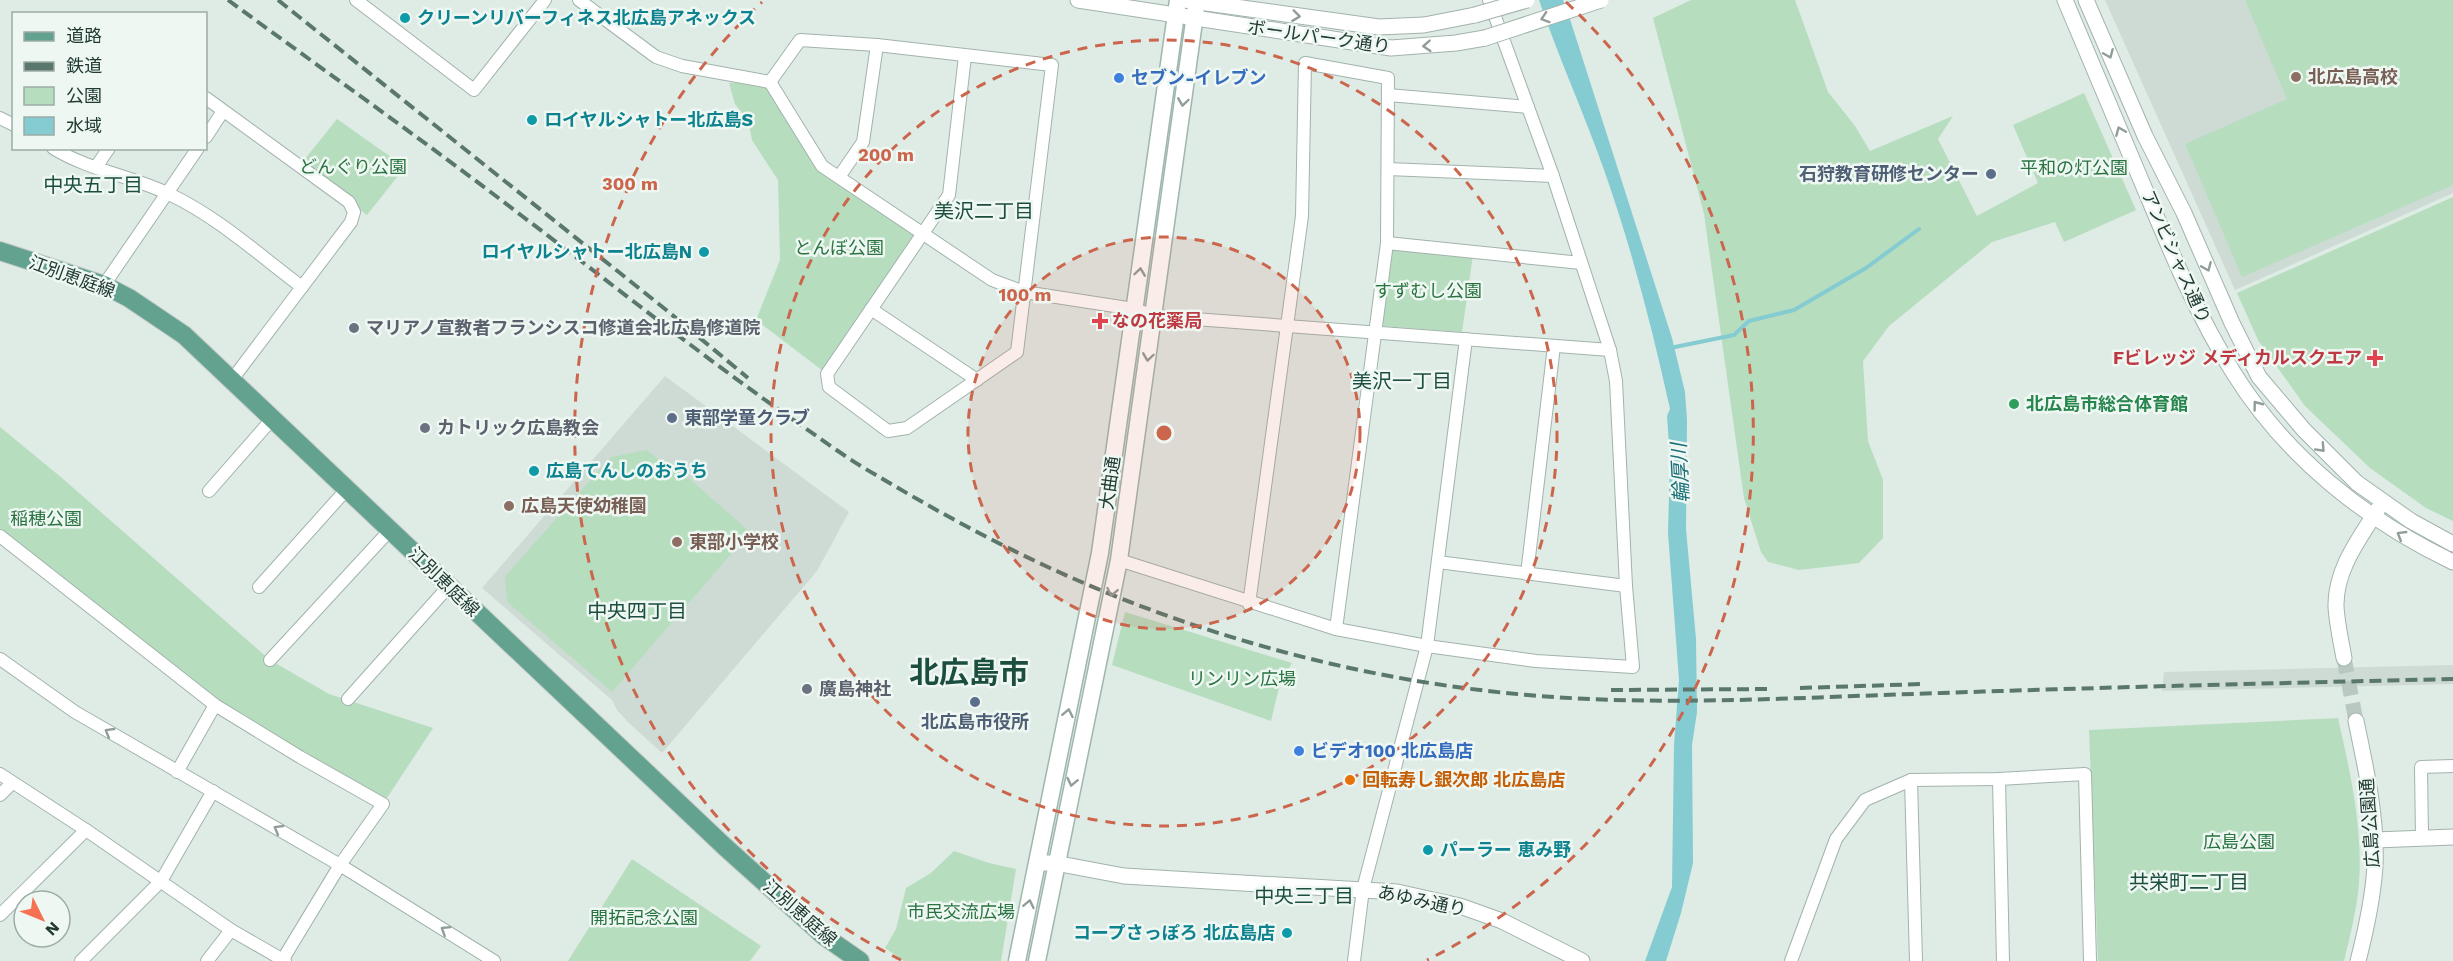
<svg xmlns="http://www.w3.org/2000/svg" width="2453" height="961" font-family="'Work Sans','Noto Sans JP',sans-serif">
	<rect width="100%" height="100%" fill="#dfebe5"/>
	<g fill="#cddbd4">
		<polygon points="2105,0 2453,0 2453,193 2235,290"/>
		<polygon points="665,376 849,512 817,571 662,753 628,722 617,710 612,700 482,588"/>
		<polygon points="2453,665 2453,684 2162,691 2164,672"/>
	</g>
	<g fill="#b7ddbf">
		<polygon points="1691,0 1795,0 1828,92 1855,126 1870,151 1953,116 1938,139 1977,216 2038,183 2013,125 2084,93 2136,210 2064,242 2055,222 1992,242 1889,326 1863,361 1868,441 1883,480 1883,538 1859,563 1799,570 1768,562 1761,552 1744,498 1704,214 1653,18"/>
		<polygon points="2245,0 2453,0 2453,185 2242,277 2185,144 2287,99"/>
		<polygon points="770,82 822,166 922,231 827,374 756,320 780,260 778,180 752,140 748,121 735,104 729,83"/>
		<polygon points="337,119 405,167 367,215 301,164"/>
		<polygon points="2453,197 2453,521 2426,508 2370,468 2305,406 2258,340 2237,293"/>
		<polygon points="1391,248 1473,255 1462,332 1381,326"/>
		<polygon points="0,427 62,478 270,660 329,694 433,728 383,804 215,705 0,536"/>
		<polygon points="647,450 664,464 668,460 750,532 612,692 507,602 505,576 611,457"/>
		<polygon points="1125,612 1292,663 1280,683 1271,721 1112,665"/>
		<path d="M2338,718C2350,771 2363,828 2359,883C2357,909 2350,936 2344,961H2098L2089,730Z"/>
		<polygon points="954,851 989,863 1016,869 1001,961 904,961 885,948 896,929 906,888 931,873"/>
		<polygon points="632,859 761,946 750,961 568,961"/>
	</g>
	<path fill="#85cbd2" d="M1539,0H1563L1568,13L1672,338L1685,392L1687,420L1686,529L1696,639L1697,712L1692,745L1693,863L1681,913L1666,961H1645L1672,887L1674,745L1679,680L1668,533L1670,458L1667,416L1670,409C1652,327 1631,246 1603,167C1583,111 1558,56 1539,0Z"/>
	<g fill="none" stroke-linecap="round" stroke-linejoin="round">
		<polyline stroke="#85cbd2" stroke-width="4" points="1670,348 1734,335 1749,321 1794,310 1866,268 1919,229"/>
		<polyline stroke="#b9c8c1" stroke-width="15" stroke-dasharray="15 8" stroke-linecap="butt" points="2344,658 2356,721"/>
		<g stroke="#a2b3ac" stroke-width="14">
			<g id="minor">
				<polyline points="356,0 474,90 545,0"/>
				<polyline points="579,0 656,57 682,66 770,82 822,166 992,280 1024,292 1134,309 1154,316 1610,350"/>
				<polyline points="770,82 800,40 877,45 1052,65 1017,352 907,428 888,431 829,387 827,374 949,195 965,56"/>
				<polyline points="1388,95 1528,107"/>
				<polyline points="206,98 349,202 354,212 351,222 231,381"/>
				<polyline points="0,118 14,125"/>
				<polyline points="206,137 223,111"/>
				<path d="M53,148C88,170 132,176 169,194C218,217 259,255 302,287"/>
				<polyline points="96,167 109,148"/>
				<polyline points="1388,169 1553,176"/>
				<polyline points="839,177 863,142 877,45"/>
				<polyline points="1387,243 1581,263"/>
				<polyline points="104,285 198,148"/>
				<polyline points="871,309 977,380"/>
				<polyline points="209,491 272,419"/>
				<polyline points="0,536 215,705 300,757 383,804 340,865 283,959"/>
				<polyline points="1119,560 1336,629 1427,646 1536,661 1633,667 1626,586 1616,381 1610,350 1553,176 1489,0"/>
				<polyline points="1438,562 1626,586"/>
				<polyline points="1527,574 1554,346"/>
				<polyline points="259,587 346,490"/>
				<polyline points="1249,604 1302,216 1305,63 1388,78 1387,243 1336,629"/>
				<polyline points="0,659 75,712 340,865 494,961"/>
				<polyline points="270,660 390,530"/>
				<polyline points="348,699 448,587"/>
				<polyline points="177,772 215,705"/>
				<polyline points="0,774 86,830 231,930 285,961"/>
				<polyline points="1999,779 2003,961"/>
				<polyline points="1911,780 1916,961"/>
				<polyline points="0,795 12,783"/>
				<polyline points="2422,838 2421,767 2453,766"/>
				<polyline points="0,915 86,830"/>
				<polyline points="81,961 161,881 213,791"/>
				<polyline points="207,961 231,930"/>
				<polyline points="1354,961 1363,889 1427,646 1466,339"/>
				<polyline points="1791,961 1836,839 1865,800 1911,780 1999,779 2085,774 2090,961"/>
			</g>
		</g>
		<g stroke="#a2b3ac" stroke-width="17">
			<g id="tertiary">
				<polyline points="1078,0 1391,48 1456,43 1485,38"/>
				<polyline points="1185,0 1379,27 1424,25 1475,15"/>
				<path d="M2065,0C2092,64 2119,128 2146,192C2172,254 2197,315 2233,372C2285,456 2365,520 2453,562"/>
				<polyline points="2086,0 2145,136 2184,213 2232,323 2259,377 2304,430 2357,483 2411,521 2453,544"/>
				<path d="M2344,658C2341,641 2337,624 2336,607C2335,570 2359,539 2378,509"/>
				<path d="M2356,721C2366,769 2377,817 2375,866C2373,899 2366,930 2358,961"/>
				<polyline points="2375,840 2453,837"/>
				<polyline points="1037,863 1055,863 1124,876 1397,892 1460,906 1502,921 1582,961"/>
			</g>
		</g>
		<g stroke="#9eb7ac" stroke-width="19">
			<g id="secondary">
				<polyline points="1017,961 1100,553 1178,0"/>
				<polyline points="1037,961 1119,560 1197,0"/>
			</g>
		</g>
		<g stroke="#c1c8c6" stroke-width="20">
			<polyline id="primary" points="0,251 104,285 129,298 184,335 724,846 824,936 860,961"/>
		</g>
		<use href="#minor" stroke="#fff" stroke-width="12"/>
		<use href="#tertiary" stroke="#fff" stroke-width="15"/>
		<use href="#secondary" stroke="#fff" stroke-width="16"/>
		<use href="#primary" stroke="#62a28e" stroke-width="18"/>
		<g stroke="#5a776d" stroke-width="4" stroke-dasharray="12 6" stroke-linecap="butt">
			<path d="M228,0C326,72 426,142 522,216C616,287 708,361 805,428C828,444 851,461 876,475C938,512 1004,548 1070,577C1212,640 1373,682 1528,695C1665,707 1804,697 1942,693C2112,687 2282,683 2453,679"/>
			<polyline points="278,0 665,309 748,378"/>
			<polyline points="1800,688 1923,684"/>
			<polyline points="1611,690 1773,689"/>
		</g>
		<g stroke="#a2b3ac" stroke-width="17" stroke-linecap="butt">
			<g id="tertiary-bridge">
				<polyline points="1475,15 1527,0"/>
				<polyline points="1485,38 1601,0"/>
			</g>
		</g>
		<use href="#tertiary-bridge" stroke="#fff" stroke-width="15"/>
	</g>
	<defs><path id="oneway-chevron" d="M-2-3.5L2.5 0L-2 3.5" fill="none" stroke-width="1.6" stroke-linecap="round" stroke-linejoin="round" transform="scale(1.5)"/></defs>
	<g stroke="#909d98">
		<use href="#oneway-chevron" transform="translate(1296 16) rotate(7)"/>
		<use href="#oneway-chevron" transform="translate(1545 18) rotate(162)"/>
		<use href="#oneway-chevron" transform="translate(1427 46) rotate(176)"/>
		<use href="#oneway-chevron" transform="translate(2109 54) rotate(67)"/>
		<use href="#oneway-chevron" transform="translate(1183 102) rotate(98)"/>
		<use href="#oneway-chevron" transform="translate(2120 131) rotate(-113)"/>
		<use href="#oneway-chevron" transform="translate(2207 267) rotate(67)"/>
		<use href="#oneway-chevron" transform="translate(1140 272) rotate(-82)"/>
		<use href="#oneway-chevron" transform="translate(1148 357) rotate(98)"/>
		<use href="#oneway-chevron" transform="translate(2257 405) rotate(-127)"/>
		<use href="#oneway-chevron" transform="translate(2321 448) rotate(47)"/>
		<use href="#oneway-chevron" transform="translate(2401 535) rotate(-149)"/>
		<use href="#oneway-chevron" transform="translate(1112 592) rotate(101)"/>
		<use href="#oneway-chevron" transform="translate(1068 713) rotate(-79)"/>
		<use href="#oneway-chevron" transform="translate(109 732) rotate(-149)"/>
		<use href="#oneway-chevron" transform="translate(1072 782) rotate(102)"/>
		<use href="#oneway-chevron" transform="translate(278 829) rotate(-150)"/>
		<use href="#oneway-chevron" transform="translate(1029 904) rotate(-78)"/>
		<use href="#oneway-chevron" transform="translate(445 930) rotate(-148)"/>
	</g>
	<circle cx="1164" cy="433" r="196" fill="#cb654c" fill-opacity=".12"/>
	<g fill="none" stroke="#cb654c" stroke-width="3" stroke-dasharray="10 8">
		<circle cx="1164" cy="433" r="196"/>
		<circle cx="1164" cy="433" r="393"/>
		<path d="M901 960A589 589 0 0 1 762 2M1566 2A589 589 0 0 1 1427 960"/>
	</g>
	<g fill="#0f9aa8" stroke="#eff7f3" stroke-width="2">
		<circle cx="405" cy="18" r="6"/>
		<circle cx="532" cy="120" r="6"/>
		<circle cx="704" cy="252" r="6"/>
		<circle cx="534" cy="471" r="6"/>
		<circle cx="1428" cy="850" r="6"/>
		<circle cx="1287" cy="933" r="6"/>
	</g>
	<g fill="#8d6e63" stroke="#eff7f3" stroke-width="2">
		<circle cx="2296" cy="77" r="6"/>
		<circle cx="509" cy="506" r="6"/>
		<circle cx="677" cy="542" r="6"/>
	</g>
	<g fill="#3f7fe0" stroke="#eff7f3" stroke-width="2">
		<circle cx="1119" cy="78" r="6"/>
		<circle cx="1299" cy="751" r="6"/>
	</g>
	<g fill="#5c6f8a" stroke="#eff7f3" stroke-width="2">
		<circle cx="1991" cy="174" r="6"/>
		<circle cx="672" cy="418" r="6"/>
		<circle cx="975" cy="702" r="6"/>
	</g>
	<g fill="#e0444e" stroke="#eff7f3" stroke-width="2">
		<path d="M1097 312h6v6h6v6h-6v6h-6v-6h-6v-6h6z"/>
		<path d="M2372 349h6v6h6v6h-6v6h-6v-6h-6v-6h6z"/>
	</g>
	<g fill="#6b7280" stroke="#eff7f3" stroke-width="2">
		<circle cx="354" cy="328" r="6"/>
		<circle cx="425" cy="428" r="6"/>
		<circle cx="807" cy="689" r="6"/>
	</g>
	<circle fill="#2e9e5b" stroke="#eff7f3" stroke-width="2" cx="2014" cy="404" r="6"/>
	<circle fill="#e8710a" stroke="#eff7f3" stroke-width="2" cx="1350" cy="780" r="6"/>
	<g text-anchor="middle" stroke-width="5" stroke-linejoin="round" paint-order="stroke">
		<g font-size="18" font-weight="bold" fill="#0d838f" stroke="#eff7f3" text-anchor="start">
			<text x="417" y="24">クリーンリバーフィネス北広島アネックス</text>
			<text x="544" y="126">ロイヤルシャトー北広島S</text>
			<text x="692" y="258" text-anchor="end">ロイヤルシャトー北広島N</text>
			<text x="546" y="477">広島てんしのおうち</text>
			<text x="1440" y="856">パーラー 恵み野</text>
			<text x="1275" y="939" text-anchor="end">コープさっぽろ 北広島店</text>
		</g>
		<g font-size="18" fill="#203b32" stroke="#eff7f3">
			<text transform="translate(1319 37) rotate(8)" y="6">ボールパーク通り</text>
			<text transform="translate(2176 257) rotate(66)" y="6">アンビシャス通り</text>
			<text transform="translate(72 277) rotate(20)" y="6">江別恵庭線</text>
			<text transform="translate(1110 483) rotate(-82)" y="6">大曲通</text>
			<text transform="translate(444 582) rotate(44)" y="6">江別恵庭線</text>
			<text transform="translate(2370 823) rotate(-94)" y="6">広島公園通</text>
			<text transform="translate(1422 901) rotate(12)" y="6">あゆみ通り</text>
			<text transform="translate(800 913) rotate(41)" y="6">江別恵庭線</text>
		</g>
		<g font-size="18" font-weight="bold" fill="#785e54" stroke="#eff7f3" text-anchor="start">
			<text x="2308" y="83">北広島高校</text>
			<text x="521" y="512">広島天使幼稚園</text>
			<text x="689" y="548">東部小学校</text>
		</g>
		<g font-size="18" font-weight="bold" fill="#366cbe" stroke="#eff7f3" text-anchor="start">
			<text x="1131" y="84">セブン-イレブン</text>
			<text x="1311" y="757">ビデオ100 北広島店</text>
		</g>
		<g font-size="18" fill="#297341" stroke="#eff7f3">
			<text x="353" y="173">どんぐり公園</text>
			<text x="2074" y="174">平和の灯公園</text>
			<text x="839" y="254">とんぼ公園</text>
			<text x="1428" y="297">すずむし公園</text>
			<text x="46" y="525">稲穂公園</text>
			<text x="1242" y="685">リンリン広場</text>
			<text x="2239" y="848">広島公園</text>
			<text x="961" y="918">市民交流広場</text>
			<text x="644" y="924">開拓記念公園</text>
		</g>
		<g font-size="18" font-weight="bold" fill="#4e5e75" stroke="#eff7f3" text-anchor="end">
			<text x="1979" y="180">石狩教育研修センター</text>
			<text x="684" y="424" text-anchor="start">東部学童クラブ</text>
			<text x="975" y="728" text-anchor="middle">北広島市役所</text>
		</g>
		<g font-size="18" font-weight="bold" fill="#be3a42" stroke="#eff7f3" text-anchor="start">
			<text x="1112" y="327">なの花薬局</text>
			<text x="2362" y="364" text-anchor="end">Fビレッジ メディカルスクエア</text>
		</g>
		<g font-size="18" font-weight="bold" fill="#5b616d" stroke="#eff7f3" text-anchor="start">
			<text x="366" y="334">マリアノ宣教者フランシスコ修道会北広島修道院</text>
			<text x="437" y="434">カトリック広島教会</text>
			<text x="819" y="695">廣島神社</text>
		</g>
		<g font-size="18" font-weight="bold" fill="#27864d" stroke="#eff7f3" text-anchor="start">
			<text x="2026" y="410">北広島市総合体育館</text>
		</g>
		<g font-size="18" font-weight="bold" fill="#c56008" stroke="#eff7f3" text-anchor="start">
			<text x="1362" y="786">回転寿し銀次郎 北広島店</text>
		</g>
		<g font-size="20" fill="#1b4e3e" stroke="#eff7f3">
			<text x="93" y="192">中央五丁目</text>
			<text x="984" y="218">美沢二丁目</text>
			<text x="1402" y="388">美沢一丁目</text>
			<text x="637" y="618">中央四丁目</text>
			<text x="2189" y="889">共栄町二丁目</text>
			<text x="1304" y="903">中央三丁目</text>
		</g>
		<g font-size="20" font-style="italic" fill="#186e78" stroke="#eff7f3">
			<text transform="translate(1680 473) rotate(-93)" y="7">輪厚川</text>
		</g>
		<g font-size="30" font-weight="bold" fill="#1b4e3e" stroke="#eff7f3">
			<text x="969" y="683">北広島市</text>
		</g>
	</g>
	<circle cx="1164" cy="433" r="9" fill="#cb654c" stroke="#eff7f3" stroke-width="3"/>
	<g font-size="18" text-anchor="middle" font-weight="bold" fill="#cb654c" stroke="#eff7f3" stroke-width="5" stroke-linejoin="round" paint-order="stroke">
		<text x="886" y="161">200 m</text>
		<text x="630" y="190">300 m</text>
		<text x="1025" y="301">100 m</text>
	</g>
	<rect x="12" y="12" width="195" height="138" fill="#eff7f3" stroke="#9caca6" stroke-width="1.5"/>
	<rect x="24" y="32" width="30" height="9" fill="#62a28e" stroke="#9caca6" stroke-width="1.5"/>
	<text x="66" y="42" font-size="18" fill="#203b32">道路</text>
	<rect x="24" y="62" width="30" height="9" fill="#5a776d" stroke="#9caca6" stroke-width="1.5"/>
	<text x="66" y="72" font-size="18" fill="#203b32">鉄道</text>
	<rect x="24" y="87" width="30" height="18" fill="#b7ddbf" stroke="#9caca6" stroke-width="1.5"/>
	<text x="66" y="102" font-size="18" fill="#203b32">公園</text>
	<rect x="24" y="117" width="30" height="18" fill="#85cbd2" stroke="#9caca6" stroke-width="1.5"/>
	<text x="66" y="132" font-size="18" fill="#203b32">水域</text>
	<g transform="translate(42 919) rotate(133)"><circle r="28" fill="#eff7f3" stroke="#9caca6" stroke-width="1.5"/>
	<path d="M0-4.5L10 22L0 15L-10 22Z" fill="#f67052"/>
	<text y="-9" font-size="16" font-weight="bold" text-anchor="middle" fill="#203b32">N</text>
	</g>
</svg>
